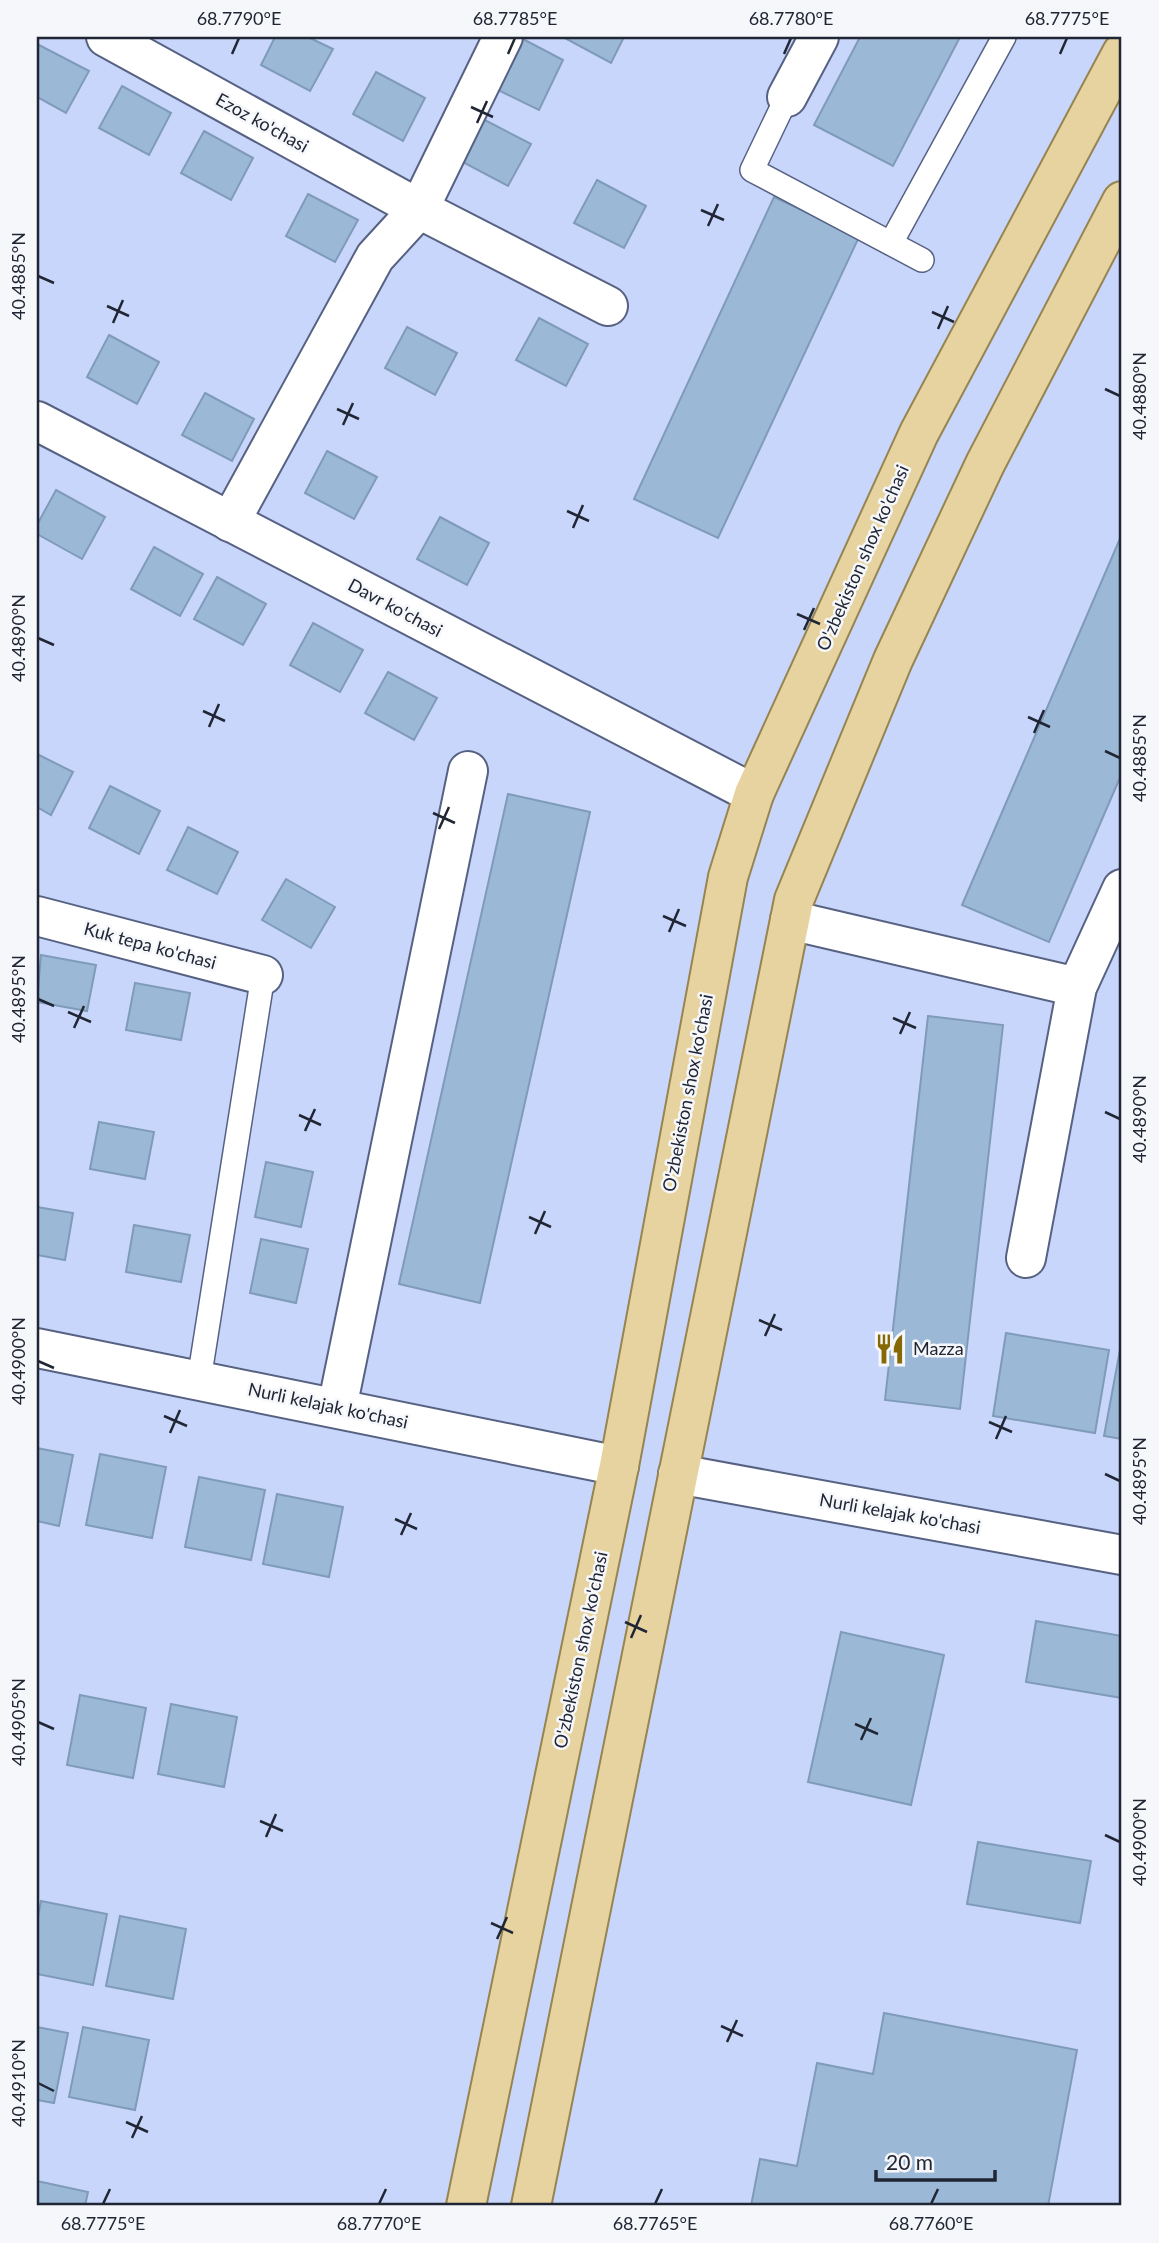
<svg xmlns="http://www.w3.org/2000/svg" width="1159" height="2243" font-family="Lato,sans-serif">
	<rect width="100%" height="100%" fill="#c8d6fc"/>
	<g fill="#9bb8d7" stroke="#7f9bb9" stroke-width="2">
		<polygon points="275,37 308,37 333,49 310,91 261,65"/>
		<polygon points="563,37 624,37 611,63"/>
		<polygon points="860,37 960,37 893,166 814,125"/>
		<polygon points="521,38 563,60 539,110 496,89"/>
		<polygon points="39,45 89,71 66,113 37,97 37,50"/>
		<polygon points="376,72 425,98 403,141 353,114"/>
		<polygon points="122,86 171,113 149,155 99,128"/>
		<polygon points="481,118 531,144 508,186 459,160"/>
		<polygon points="204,131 253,158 231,200 181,173"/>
		<polygon points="597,180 646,206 624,248 574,223"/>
		<polygon points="308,194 358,220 335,262 286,236"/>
		<polygon points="774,197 859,237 718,538 634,499"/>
		<polygon points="539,318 588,344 566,386 516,360"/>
		<polygon points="407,327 457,353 435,395 385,368"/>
		<polygon points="109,335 159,362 137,404 87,377"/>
		<polygon points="205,393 254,419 232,461 182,435"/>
		<polygon points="327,451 377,477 354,519 305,493"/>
		<polygon points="56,490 105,517 82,559 37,534 37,525"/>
		<polygon points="440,517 489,543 467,585 417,559"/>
		<polygon points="1122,534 1122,773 1049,942 962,905"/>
		<polygon points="154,547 203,574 180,616 131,589"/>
		<polygon points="217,577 266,604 243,645 194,619"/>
		<polygon points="313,623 363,650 340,692 290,665"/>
		<polygon points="388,672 437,698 414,740 365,713"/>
		<polygon points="37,754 73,772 51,815 37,807"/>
		<polygon points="110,786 160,811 139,854 89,828"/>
		<polygon points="508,794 590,812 480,1303 399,1284"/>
		<polygon points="188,827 238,852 217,894 167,870"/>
		<polygon points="286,879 335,907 311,948 262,920"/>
		<polygon points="41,955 96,965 87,1011 37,1002"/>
		<polygon points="135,983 190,993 181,1040 126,1030"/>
		<polygon points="928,1016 1003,1025 960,1409 885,1400"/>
		<polygon points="99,1122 154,1132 145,1179 90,1169"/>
		<polygon points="266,1162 313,1172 301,1227 255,1217"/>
		<polygon points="37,1207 73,1213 65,1260 37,1255"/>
		<polygon points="134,1225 190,1235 181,1282 126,1272"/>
		<polygon points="261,1239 308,1249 296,1303 250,1293"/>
		<polygon points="1006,1333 1109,1350 1095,1433 993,1416"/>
		<polygon points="1120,1350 1122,1350 1122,1439 1104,1436"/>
		<polygon points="37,1448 73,1455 59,1526 37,1521"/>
		<polygon points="100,1454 166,1467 152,1538 86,1525"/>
		<polygon points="199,1477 265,1490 251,1560 185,1547"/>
		<polygon points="277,1494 343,1507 329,1577 263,1564"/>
		<polygon points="1036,1621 1122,1636 1122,1698 1026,1682"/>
		<polygon points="841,1632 944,1655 911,1805 808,1782"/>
		<polygon points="80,1695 146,1708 133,1778 67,1765"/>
		<polygon points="171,1704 237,1717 224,1787 158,1774"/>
		<polygon points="978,1842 1091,1861 1080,1923 967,1904"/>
		<polygon points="41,1901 107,1914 93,1985 37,1974 37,1922"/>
		<polygon points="120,1916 186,1929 173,1999 106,1986"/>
		<polygon points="884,2013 1077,2050 1048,2206 751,2206 760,2159 797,2166 817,2063 873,2074"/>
		<polygon points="37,2027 68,2033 54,2103 37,2100"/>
		<polygon points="83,2027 149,2040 135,2110 69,2097"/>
		<polygon points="37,2181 88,2192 85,2206 37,2206"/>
	</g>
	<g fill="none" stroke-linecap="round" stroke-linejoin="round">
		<g stroke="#576283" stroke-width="26">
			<g id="service">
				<polyline points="787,97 752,170 922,260"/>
				<polyline points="891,243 1004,37"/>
				<polyline points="199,1380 263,975"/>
			</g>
		</g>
		<g stroke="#576283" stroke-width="42">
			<g id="minor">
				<polyline points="106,37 419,209 608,306"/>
				<polyline points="787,97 819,37"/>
				<polyline points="37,421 754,794"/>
				<polyline points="230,522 375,257 419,209 503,37"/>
				<polyline points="37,916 263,975"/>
				<polyline points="790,920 1077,987"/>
				<polyline points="1026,1258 1077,987 1122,889"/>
				<polyline points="37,1348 619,1466"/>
				<polyline points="337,1408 468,771"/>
				<polyline points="678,1474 1122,1555"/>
			</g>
		</g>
		<g stroke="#968451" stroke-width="42">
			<g id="primary">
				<polyline points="466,2206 619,1466 728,877 754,794 919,433 1122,53"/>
				<polyline points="531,2206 794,900 893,660 985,464 1122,201"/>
			</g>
		</g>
		<use href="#service" stroke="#fff" stroke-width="23"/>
		<use href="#minor" stroke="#fff" stroke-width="38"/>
		<use href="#primary" stroke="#e6d3a0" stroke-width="38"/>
	</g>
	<path fill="none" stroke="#212634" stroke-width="2.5" d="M232,54L239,38M508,54L515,38M784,54L791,38M1060,54L1067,38M471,107L493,117M477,123L487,101M701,210L724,220M708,226L718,204M38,276L54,283M107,306L129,316M932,312L954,322M113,323L123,300M938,329L948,306M1105,389L1120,396M337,409L359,419M343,425L353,403M567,511L589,521M573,528L583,505M797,614L820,624M804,630L814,608M38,638L54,645M203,711L225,721M1028,717L1050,727M209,727L219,704M1034,733L1044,710M1105,751L1120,758M433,813L455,823M439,829L449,807M663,916L686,926M669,932L679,909M38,999L54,1006M68,1012L91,1022M893,1018L916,1028M74,1028L84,1006M900,1034L910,1012M1105,1112L1120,1119M299,1115L321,1125M305,1131L315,1109M529,1217L551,1227M535,1234L545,1211M759,1320L782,1330M765,1336L775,1314M38,1361L54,1368M164,1416L187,1426M989,1422L1012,1432M170,1433L180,1410M996,1439L1006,1416M1105,1474L1120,1481M395,1519L417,1529M401,1535L411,1513M625,1622L647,1632M631,1638L641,1615M38,1722L54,1729M855,1724L878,1734M861,1740L871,1718M260,1821L283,1831M1105,1835L1120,1842M266,1837L276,1814M491,1923L513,1933M497,1939L507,1917M721,2026L743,2036M727,2042L737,2020M38,2083L54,2091M126,2122L148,2132M132,2138L142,2116M103,2204L110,2189M379,2204L386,2189M655,2204L662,2189M931,2204L938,2189"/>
	<defs>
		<g id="restaurant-bare" transform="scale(2.415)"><path d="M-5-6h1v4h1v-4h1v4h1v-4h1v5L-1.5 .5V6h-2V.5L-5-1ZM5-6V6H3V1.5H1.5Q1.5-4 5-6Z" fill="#866904" stroke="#f6f7fb" stroke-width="2.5" paint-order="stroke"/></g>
	</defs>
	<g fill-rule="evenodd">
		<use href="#restaurant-bare" x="890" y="1349"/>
	</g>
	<g text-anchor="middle" stroke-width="5" stroke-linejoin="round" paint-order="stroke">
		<g font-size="18" fill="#212634" stroke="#f6f7fb">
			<text transform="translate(262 123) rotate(29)" y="6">Ezoz ko'chasi</text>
			<text transform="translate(863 558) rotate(-66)" y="6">O'zbekiston shox ko'chasi</text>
			<text transform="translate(395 608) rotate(28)" y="6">Davr ko'chasi</text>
			<text transform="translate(150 946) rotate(15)" y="6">Kuk tepa ko'chasi</text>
			<text transform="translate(688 1093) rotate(-79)" y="6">O'zbekiston shox ko'chasi</text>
			<text transform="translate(328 1406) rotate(12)" y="6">Nurli kelajak ko'chasi</text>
			<text transform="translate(900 1514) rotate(10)" y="6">Nurli kelajak ko'chasi</text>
			<text transform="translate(581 1650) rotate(-78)" y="6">O'zbekiston shox ko'chasi</text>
		</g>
		<g font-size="18" fill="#212634" stroke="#f6f7fb" text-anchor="start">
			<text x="913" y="1355">Mazza</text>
		</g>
	</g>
	<rect width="1159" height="2243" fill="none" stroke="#f6f7fb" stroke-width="77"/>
	<path d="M876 2170v10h119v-10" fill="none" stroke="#212634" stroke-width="3.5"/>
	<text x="886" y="2170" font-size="21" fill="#212634" stroke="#f6f7fb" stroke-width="5" paint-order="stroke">20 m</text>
	<rect x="38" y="38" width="1082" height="2166" fill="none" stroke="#212634" stroke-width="2.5"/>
	<g font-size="18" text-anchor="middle" fill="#212634">
		<text x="239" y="25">68.7790°E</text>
		<text x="515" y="25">68.7785°E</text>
		<text x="791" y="25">68.7780°E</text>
		<text x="1067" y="25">68.7775°E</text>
		<text transform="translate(19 276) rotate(-90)" y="6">40.4885°N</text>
		<text transform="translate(1140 396) rotate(-90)" y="6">40.4880°N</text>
		<text transform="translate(19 638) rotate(-90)" y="6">40.4890°N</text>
		<text transform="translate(1140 758) rotate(-90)" y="6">40.4885°N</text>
		<text transform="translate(19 999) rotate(-90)" y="6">40.4895°N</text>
		<text transform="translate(1140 1119) rotate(-90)" y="6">40.4890°N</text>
		<text transform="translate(19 1361) rotate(-90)" y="6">40.4900°N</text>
		<text transform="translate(1140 1481) rotate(-90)" y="6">40.4895°N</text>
		<text transform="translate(19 1722) rotate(-90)" y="6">40.4905°N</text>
		<text transform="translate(1140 1842) rotate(-90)" y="6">40.4900°N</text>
		<text transform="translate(19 2083) rotate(-90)" y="6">40.4910°N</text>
		<text x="103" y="2230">68.7775°E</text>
		<text x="379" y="2230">68.7770°E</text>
		<text x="655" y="2230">68.7765°E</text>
		<text x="931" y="2230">68.7760°E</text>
	</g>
</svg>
